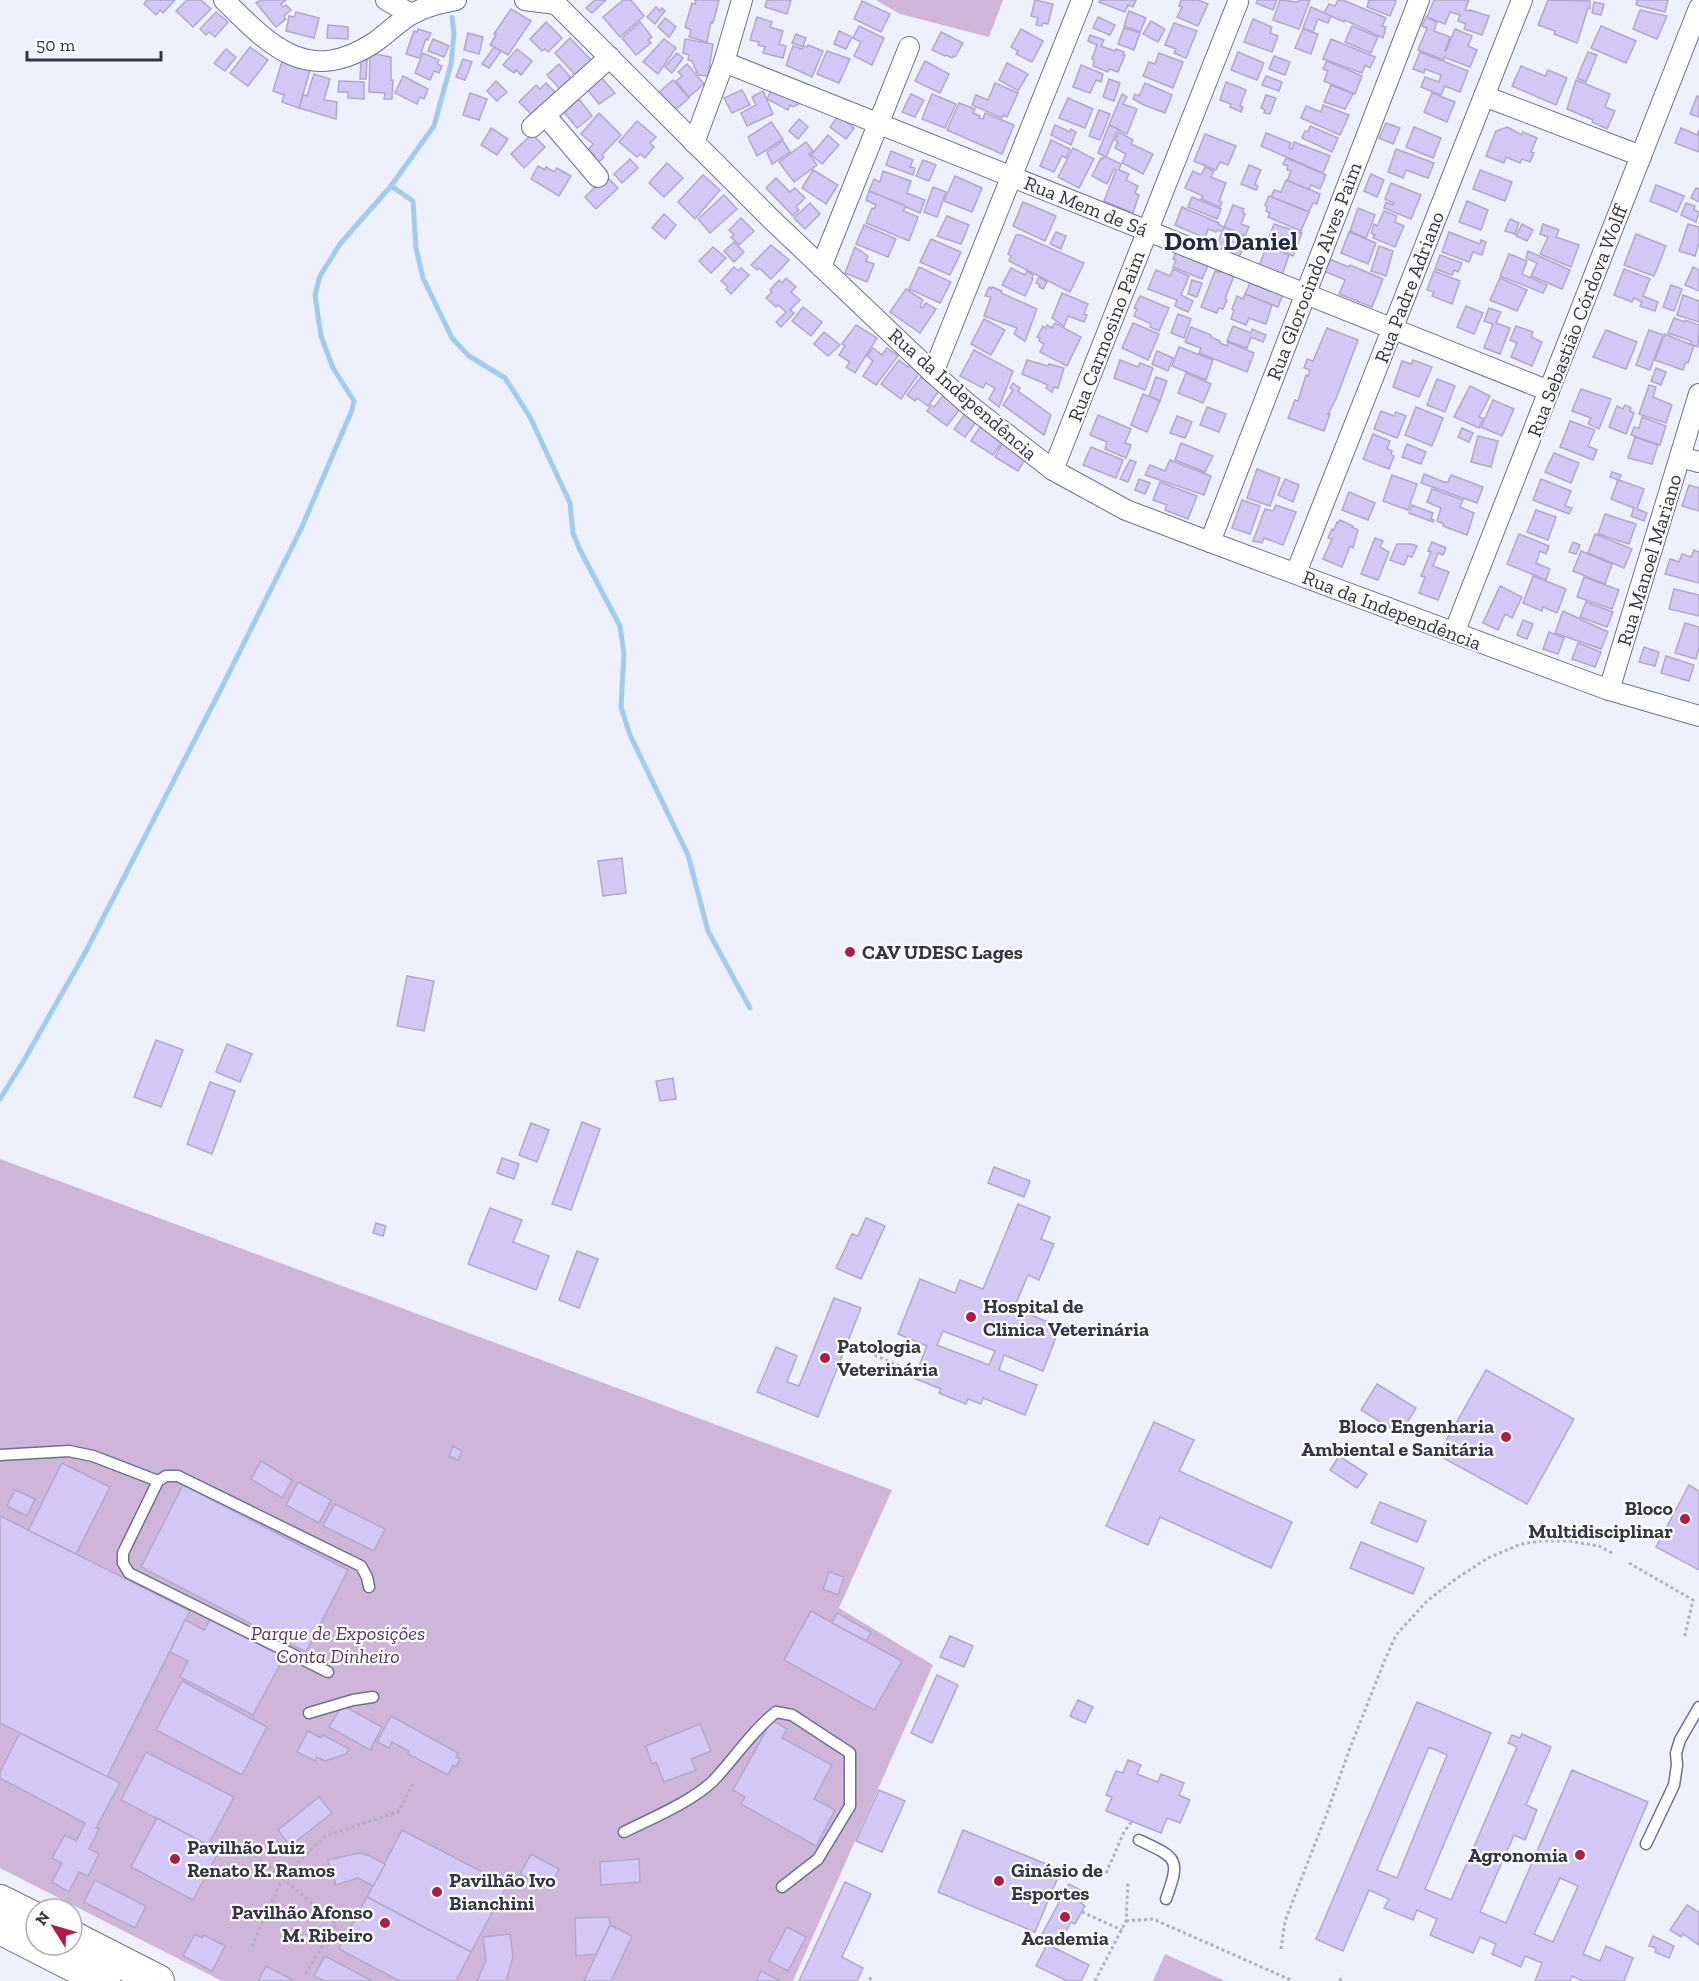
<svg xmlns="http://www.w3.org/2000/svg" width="1699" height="1981" font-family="'Zilla Slab',serif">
	<rect width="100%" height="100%" fill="#eef0fe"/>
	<g fill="#cfb5d9">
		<polygon points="876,0 1003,0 989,37 900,14"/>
		<polygon points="0,1159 892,1490 839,1608 933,1665 793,1981 222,1981 0,1868"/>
		<polygon points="1165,1954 1225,1981 1153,1981"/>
	</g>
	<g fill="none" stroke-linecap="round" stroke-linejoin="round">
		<g stroke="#a1cced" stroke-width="5">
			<polyline points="391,186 413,201 416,248 423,278 452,338 469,356 505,378 530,417 570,503 573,533 580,550 620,626 624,654 621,707 630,735 688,855 708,931 750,1008"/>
			<polyline points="0,1099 23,1062 85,953 224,683 301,529 352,410 354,401 333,368 321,336 315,295 320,276 340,244 391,186 434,126 451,64 454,33 452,17"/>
		</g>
	</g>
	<g fill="#d3c7f5" stroke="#b2a9ca" stroke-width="1.5" fill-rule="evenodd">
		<polygon points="147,0 175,0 163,13 160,10 156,15 144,4"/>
		<polygon points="187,0 201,0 211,9 193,27 176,11"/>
		<polygon points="261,0 286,0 281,4 283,7 286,5 291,10 284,16 286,19 276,27 256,3"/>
		<polygon points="595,0 606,0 592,13 586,8"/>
		<polygon points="623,0 631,0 644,16 620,37 603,17"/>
		<polygon points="694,0 719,0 713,23 711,22 707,42 689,37 691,30 685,27 692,3 695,4 696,1"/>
		<polygon points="767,0 791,0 787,14 765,7"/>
		<polygon points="1035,0 1053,4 1048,24 1043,23 1042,26 1036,25 1038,18 1031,16"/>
		<polygon points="1100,0 1136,0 1133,7 1128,5 1125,12 1099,2"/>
		<polygon points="1181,0 1198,0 1208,4 1198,26 1177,17 1182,7 1179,6"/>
		<polygon points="1257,0 1277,0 1273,10 1256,3"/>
		<polygon points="1280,0 1298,2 1299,0 1310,0 1299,29 1273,20"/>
		<polygon points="1338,0 1343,0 1386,18 1382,26 1386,27 1383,38 1345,20 1344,22 1324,13 1329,4 1335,6"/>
		<polygon points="1369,0 1394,0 1396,1 1390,16 1367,7"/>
		<polygon points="1434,0 1469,0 1465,10 1470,11 1470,10 1489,16 1482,35 1464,29 1466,24 1458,21 1460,15 1450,12 1445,24 1427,17"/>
		<polygon points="1548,0 1590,1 1590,9 1588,8 1577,43 1554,34 1555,31 1538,25"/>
		<polygon points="1637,0 1668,0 1665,12 1636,5"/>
		<polygon points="862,1 890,14 881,32 854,19"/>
		<polygon points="1594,2 1604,4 1601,15 1592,13"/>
		<polygon points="656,7 660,11 662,8 665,11 655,24 647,17"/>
		<polygon points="1311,7 1331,16 1328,23 1318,19 1313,32 1303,28"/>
		<polygon points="511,9 531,21 508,55 490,45 496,35 494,34"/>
		<polygon points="1640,10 1667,16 1657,39 1633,29"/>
		<polygon points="1129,11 1146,18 1140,32 1124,26"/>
		<polygon points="216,12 228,22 215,37 209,32 206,35 200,29"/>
		<polygon points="296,12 319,18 314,38 286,31 289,16 294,17"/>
		<polygon points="757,17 772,22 770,27 783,31 779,44 786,46 783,58 763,53 765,47 758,45 759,42 750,40"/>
		<polygon points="1098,17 1115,25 1110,35 1093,28"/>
		<polygon points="1426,17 1437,22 1434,31 1450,37 1445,50 1446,51 1455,29 1472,36 1468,46 1477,50 1470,67 1444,57 1444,60 1418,50 1427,28 1422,26"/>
		<polygon points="665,18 676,27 669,37 658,27"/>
		<polygon points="1253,19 1272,27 1270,33 1278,36 1272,52 1244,42"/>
		<polygon points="1151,21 1165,29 1158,42 1143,34"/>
		<polygon points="546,22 562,38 548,52 545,49 542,51 530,39"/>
		<polygon points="640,22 652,37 648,40 651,43 636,55 622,38"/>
		<polygon points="1174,23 1197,31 1186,58 1174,53 1176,49 1165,45"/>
		<polygon points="328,25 348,27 348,39 327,38"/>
		<polygon points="859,26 884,38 872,65 854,56 861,42 853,38"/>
		<polygon points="1352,26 1378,37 1371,53 1345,42"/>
		<polygon points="1601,26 1636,41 1626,63 1591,48"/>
		<polygon points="1124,28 1140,33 1134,50 1118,44"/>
		<polygon points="418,29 431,33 428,40 426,39 419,58 406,54 414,31 417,32"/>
		<polygon points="1021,29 1043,41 1032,62 1016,54 1018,51 1011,47"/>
		<polygon points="1303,29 1318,34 1311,54 1295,48"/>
		<polygon points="839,31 852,37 846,49 834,44"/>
		<polygon points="941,32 963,43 955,57 953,56 952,58 946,55 945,56 932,50"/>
		<polygon points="468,33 483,37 479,54 464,50"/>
		<polygon points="796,34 806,38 803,46 807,47 808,45 823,51 812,77 786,65 793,46 802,49 803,47 792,43"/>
		<polygon points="1090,35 1104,40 1101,46 1115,51 1116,49 1124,52 1122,55 1125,55 1118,72 1109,69 1108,72 1093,66 1094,60 1092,59 1097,45 1088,41"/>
		<polygon points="570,38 592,61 576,76 555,53"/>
		<polygon points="433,39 449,46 444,57 428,51"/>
		<polygon points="664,39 676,48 658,74 643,62"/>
		<polygon points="685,39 713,44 708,76 698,75 692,61 688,60 689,55 683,53"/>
		<polygon points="1331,39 1375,57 1370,68 1365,65 1362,73 1323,59"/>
		<polygon points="250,47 268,60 248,86 230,73"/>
		<polygon points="494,47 501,51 489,68 482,64"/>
		<polygon points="226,49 236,57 225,71 214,63"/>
		<polygon points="517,49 532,61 521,75 516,70 514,73 503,65"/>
		<polygon points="827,51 850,59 839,83 817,74"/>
		<polygon points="1238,52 1264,63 1257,80 1231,70"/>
		<polygon points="1420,52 1468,71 1460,92 1445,86 1441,95 1421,87 1425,77 1439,82 1441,75 1425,69 1424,73 1413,69"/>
		<polygon points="1588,52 1597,55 1586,82 1577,78"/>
		<polygon points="370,53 391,57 391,80 393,80 392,99 384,99 385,93 369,92"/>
		<polygon points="423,53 439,60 437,64 442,66 439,73 434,71 430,80 415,73"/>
		<polygon points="677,53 683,58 672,73 665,67"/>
		<polygon points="1159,53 1183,62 1173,88 1143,76 1149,62 1155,64"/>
		<polygon points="1274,56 1290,62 1285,75 1269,69"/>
		<polygon points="283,58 311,67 299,108 282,102 284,95 273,91"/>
		<polygon points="463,59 472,62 465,80 456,77"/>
		<polygon points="361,60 367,60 366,79 360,79"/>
		<polygon points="925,61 949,74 940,93 915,81"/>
		<polygon points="1327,61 1362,76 1355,94 1324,81 1328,71 1323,69"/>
		<polygon points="1007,63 1028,74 1018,91 999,80"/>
		<polygon points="559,64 571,78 560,89 547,75"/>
		<polygon points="687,64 704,84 689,97 676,81 682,76 678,72"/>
		<polygon points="1081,65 1103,74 1101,82 1096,80 1090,93 1073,87"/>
		<polygon points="1521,66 1545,76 1548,70 1567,78 1556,105 1512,86"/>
		<polygon points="314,74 330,79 324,100 337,102 336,119 299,108 303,94 307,96"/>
		<polygon points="403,76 428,89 424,99 420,97 417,104 395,93"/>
		<polygon points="1266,76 1282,82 1279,91 1262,85"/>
		<polygon points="601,77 615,93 599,104 587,89"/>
		<polygon points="1109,79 1120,83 1114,101 1103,97"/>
		<polygon points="673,80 689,98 674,111 658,93"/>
		<polygon points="1576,80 1610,94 1605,107 1615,111 1607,129 1592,122 1593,120 1567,109"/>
		<polygon points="339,81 364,82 364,99 348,98 348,92 338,92"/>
		<polygon points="496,81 507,92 497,101 487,91"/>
		<polygon points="1226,82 1246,90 1240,106 1243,107 1241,112 1230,107 1231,104 1220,100"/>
		<polygon points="546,83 555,92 539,108 534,117 519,102 536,85 540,89"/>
		<polygon points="995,83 1018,93 1007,117 1003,115 1002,118 972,105 976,95 988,100"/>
		<polygon points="1145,83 1172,95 1165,113 1144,105 1133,99 1135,94 1139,96"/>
		<polygon points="1331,85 1353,94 1345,109 1324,102"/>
		<polygon points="780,88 806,100 793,107 790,105 788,110 767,99 771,91 778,94"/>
		<polygon points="742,90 750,105 732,113 724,98"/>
		<polygon points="763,91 773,114 747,126 741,113 756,105 752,97"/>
		<polygon points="470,93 487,99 479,120 463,115"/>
		<polygon points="1432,93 1455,102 1447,122 1424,112"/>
		<polygon points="911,94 924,100 915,117 902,112"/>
		<polygon points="932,94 956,104 945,128 922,119"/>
		<polygon points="1122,94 1127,97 1123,104 1137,109 1127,134 1109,125"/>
		<polygon points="1266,95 1276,98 1270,114 1264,113 1265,110 1261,108"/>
		<polygon points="1697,96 1699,97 1699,117 1690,114"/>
		<polygon points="1068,98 1093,109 1085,128 1059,118"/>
		<polygon points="579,99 592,116 577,128 564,112"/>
		<polygon points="959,103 975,109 973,113 980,116 979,118 983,119 985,113 1014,125 1002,154 947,130"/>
		<polygon points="1323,105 1349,115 1340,135 1301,118 1306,106 1321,112"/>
		<polygon points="1099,110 1110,114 1100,140 1089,136"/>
		<polygon points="599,113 621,135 602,155 604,157 598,163 593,158 595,156 588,150 593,144 581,134"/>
		<polygon points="838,116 854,128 846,139 830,127"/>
		<polygon points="799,119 808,127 798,139 789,131"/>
		<polygon points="637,121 656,137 650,143 654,147 645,158 640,154 637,157 619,142"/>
		<polygon points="771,122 783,139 757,156 748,137"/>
		<polygon points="1386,123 1400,128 1393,144 1379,138"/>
		<polygon points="1055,125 1070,132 1071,129 1076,132 1071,145 1051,135"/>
		<polygon points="1109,125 1118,129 1106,157 1098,153"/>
		<polygon points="1310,126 1338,138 1332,152 1302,138 1305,131 1308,132"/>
		<polygon points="1414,127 1441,138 1433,158 1406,147"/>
		<polygon points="1507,127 1522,135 1523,132 1537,138 1531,152 1534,153 1530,162 1522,159 1520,163 1506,157 1504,163 1486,156 1496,131"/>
		<polygon points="491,128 508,139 497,155 481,145"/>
		<polygon points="1681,128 1697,135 1699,130 1699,152 1675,143"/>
		<polygon points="1119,132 1133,140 1131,144 1153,154 1143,174 1122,163 1126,154 1115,148 1118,142 1115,140"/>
		<polygon points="1266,133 1291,143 1289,148 1292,149 1294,142 1330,156 1323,173 1261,146"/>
		<polygon points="532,134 545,147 524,168 511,154"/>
		<polygon points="1205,134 1236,146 1228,165 1220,162 1216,170 1194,161"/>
		<polygon points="828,135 839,145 822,164 811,155"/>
		<polygon points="1051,140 1070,149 1066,158 1062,156 1054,172 1040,166"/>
		<polygon points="783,141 790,152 772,164 767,152"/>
		<polygon points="806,142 813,151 809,154 817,165 794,182 779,162"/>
		<polygon points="1073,148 1094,159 1079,188 1058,177"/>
		<polygon points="1396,149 1434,163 1428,178 1406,170 1403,178 1388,172"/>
		<polygon points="891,151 913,160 910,167 915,168 913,175 886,165"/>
		<polygon points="1104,156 1121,164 1119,170 1129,174 1126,180 1138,186 1135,193 1139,195 1133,213 1104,201 1116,170 1114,169 1107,184 1092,176 1101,158 1103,159"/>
		<polygon points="1286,158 1326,175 1320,189 1311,185 1309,190 1287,181 1291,171 1287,170 1288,166 1283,164"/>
		<polygon points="630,159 638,168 622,183 614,174"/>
		<polygon points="923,160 936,165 929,181 916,176"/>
		<polygon points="667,163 683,178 664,197 649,183"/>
		<polygon points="1249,165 1261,170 1255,184 1258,186 1256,190 1241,184"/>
		<polygon points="538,166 545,170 546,167 554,172 557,168 571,176 559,196 531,179"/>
		<polygon points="1205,167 1214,171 1211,177 1226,183 1219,201 1222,202 1220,207 1201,199 1203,196 1185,188 1193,171 1201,175"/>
		<polygon points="813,170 838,185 826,204 802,188"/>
		<polygon points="1480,170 1512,182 1505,201 1473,189"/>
		<polygon points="883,171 911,181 907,193 925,200 920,213 869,191 874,179 880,182"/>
		<polygon points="1371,174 1384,180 1377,197 1364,191"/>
		<polygon points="703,175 720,190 695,219 678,202"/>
		<polygon points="606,176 618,188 596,209 585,197"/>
		<polygon points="955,176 982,188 972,212 944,201"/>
		<polygon points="776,178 790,192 795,188 805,198 796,207 799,210 793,216 766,188"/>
		<polygon points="1286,180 1320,194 1317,204 1313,203 1309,212 1271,197 1274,190 1281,192"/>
		<polygon points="1391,183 1421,195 1411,219 1384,208 1386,202 1393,205 1394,203 1385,199"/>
		<polygon points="1656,185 1684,196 1677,212 1650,201"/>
		<polygon points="933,187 946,192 937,217 924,212"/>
		<polygon points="1696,188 1699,189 1699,202 1691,198"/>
		<polygon points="869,191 906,206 903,211 918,217 909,241 866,223 872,208 874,209 876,205 866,200"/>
		<polygon points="724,195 737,209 710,233 698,219"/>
		<polygon points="1269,196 1309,212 1301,231 1268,217 1270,213 1266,211 1267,207 1265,205"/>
		<polygon points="1192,197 1221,209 1217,219 1188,207"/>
		<polygon points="1467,201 1488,210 1481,230 1459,222"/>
		<polygon points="1023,202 1056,216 1045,241 1013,226"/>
		<polygon points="810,203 820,214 805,229 794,218"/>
		<polygon points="1686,203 1695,206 1694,210 1699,212 1696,222 1681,215"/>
		<polygon points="1233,205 1244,209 1243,213 1245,214 1241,224 1249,227 1245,236 1224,227"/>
		<polygon points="1182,207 1219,223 1218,224 1224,227 1222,232 1217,230 1216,232 1208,229 1205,238 1175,225"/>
		<polygon points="1358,208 1375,215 1366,238 1350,231"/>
		<polygon points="1384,211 1397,216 1395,222 1404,226 1395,247 1373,238 1375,235 1371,233 1374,224 1377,226"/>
		<polygon points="664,214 676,225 665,239 652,228"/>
		<polygon points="947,216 969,225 961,244 937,236"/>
		<polygon points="741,218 754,231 739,245 731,237 734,235 729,230"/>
		<polygon points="1510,219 1519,223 1515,234 1505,231"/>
		<polygon points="1274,224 1302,233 1293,256 1266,245"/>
		<polygon points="1522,224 1533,230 1527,241 1516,236"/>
		<polygon points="1543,224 1559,230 1556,237 1579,245 1571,267 1540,254 1548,237 1540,234"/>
		<polygon points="1688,224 1699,227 1699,243 1695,256 1679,251"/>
		<polygon points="864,225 896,239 888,257 856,244"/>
		<polygon points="1224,227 1264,244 1263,249 1251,244 1249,251 1243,248 1239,257 1216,247"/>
		<polygon points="1056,232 1066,236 1061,249 1050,244"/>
		<polygon points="1349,232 1376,243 1368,264 1341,253"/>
		<polygon points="1449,232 1480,244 1481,240 1486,242 1482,255 1473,252 1469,262 1442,252"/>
		<polygon points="1636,234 1666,246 1654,276 1624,265"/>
		<polygon points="1016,235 1021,235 1084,263 1070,292 1009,261 1011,256 1008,254"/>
		<polygon points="931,239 961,252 950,275 920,262"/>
		<polygon points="734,242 744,252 734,262 724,251"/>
		<polygon points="771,245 789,260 771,279 759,268 757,270 751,265"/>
		<polygon points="1267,245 1289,255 1282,275 1259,266"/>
		<polygon points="1379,246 1393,251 1386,276 1371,271"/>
		<polygon points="713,247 726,258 711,273 699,261"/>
		<polygon points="855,247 868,256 866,261 874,264 867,282 845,273"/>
		<polygon points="1528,251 1570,270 1562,289 1531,276 1537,263 1526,258"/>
		<polygon points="1176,252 1209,263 1202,279 1173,267 1176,260 1173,259"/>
		<polygon points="1509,254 1527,261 1522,274 1547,285 1543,293 1500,276"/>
		<polygon points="1440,255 1462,263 1458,272 1454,270 1452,275 1435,269"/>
		<polygon points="1329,259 1349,267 1350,265 1383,279 1372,307 1339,294 1345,280 1324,271"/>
		<polygon points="734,267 739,271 741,268 749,275 731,294 726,289 728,287 721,281"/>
		<polygon points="919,267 951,282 940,303 909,289"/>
		<polygon points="1693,267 1699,270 1699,291 1685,285"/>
		<polygon points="1011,268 1025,275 1027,271 1033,275 1032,278 1033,279 1025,296 1002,285"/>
		<polygon points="1221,268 1235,273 1225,299 1227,300 1223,309 1219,308 1217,313 1201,307 1215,271 1220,272"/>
		<polygon points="1173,269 1189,276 1181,295 1193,301 1188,312 1175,306 1177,300 1148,289 1156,270 1170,276"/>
		<polygon points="1624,269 1650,279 1643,296 1658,302 1655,311 1640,306 1642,302 1634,298 1632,302 1614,295"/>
		<polygon points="1434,271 1460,281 1452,304 1432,296 1434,292 1427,290"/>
		<polygon points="1039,277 1047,282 1043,289 1039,287 1040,285 1036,283"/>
		<polygon points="786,278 796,287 791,292 800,300 790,310 794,313 781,327 776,322 786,312 778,305 776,307 766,298 772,292 770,290 779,280 782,283"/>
		<polygon points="1500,278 1527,290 1517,311 1490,300"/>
		<polygon points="1192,280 1202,283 1197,297 1188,294"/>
		<polygon points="1251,281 1283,294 1278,307 1245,294"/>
		<polygon points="1671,285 1682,289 1674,311 1663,307"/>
		<polygon points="989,287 991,289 992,287 1002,291 1001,293 1037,309 1025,341 1014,334 1017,328 984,316 991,297 985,296"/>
		<polygon points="906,289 923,300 920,306 922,308 926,303 936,309 920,333 890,312"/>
		<polygon points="1062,293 1088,304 1084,314 1087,315 1084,322 1068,316 1064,326 1052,318"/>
		<polygon points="1245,294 1272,305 1266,324 1249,318 1246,325 1231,319 1234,310 1232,309 1237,296 1243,299"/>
		<polygon points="1683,295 1699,301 1699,322 1677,315"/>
		<polygon points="1140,296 1169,308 1159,331 1150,327 1151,324 1134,316 1137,309 1134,308"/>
		<polygon points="1466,306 1483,313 1474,334 1457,327"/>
		<polygon points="803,307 822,322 811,336 792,321"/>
		<polygon points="1489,308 1501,312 1496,323 1510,328 1500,354 1484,348 1493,324 1484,321"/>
		<polygon points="1178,314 1191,319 1184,338 1171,333"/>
		<polygon points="1674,318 1685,322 1685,320 1699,325 1698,347 1690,344 1691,341 1668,333"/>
		<polygon points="984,319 1005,330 991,355 971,344"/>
		<polygon points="1055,323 1081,337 1067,366 1040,352 1044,344 1039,341 1040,338 1037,337 1043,326 1046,328 1047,325 1052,328"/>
		<polygon points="1133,323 1159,334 1148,360 1122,348"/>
		<polygon points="856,325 877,338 855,373 846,367 850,362 839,355 845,346 842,344"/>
		<polygon points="1233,326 1251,333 1252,329 1266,335 1263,342 1251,337 1247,348 1227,341"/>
		<polygon points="1516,326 1533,332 1531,337 1542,342 1532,366 1511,357 1517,343 1510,340"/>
		<polygon points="1191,327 1211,335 1211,337 1220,341 1220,343 1227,346 1228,342 1254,353 1247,372 1199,353 1201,348 1185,342"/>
		<polygon points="1327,328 1358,340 1336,399 1328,414 1330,414 1324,431 1288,418 1295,400 1298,401 1306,375 1308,376 1310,370 1304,368 1307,359 1313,361"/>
		<polygon points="1606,330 1637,342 1626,369 1593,357"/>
		<polygon points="1649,330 1663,335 1650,370 1636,365"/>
		<polygon points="824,332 840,345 828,356 814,344"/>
		<polygon points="1665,334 1694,346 1688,363 1686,362 1683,370 1655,360"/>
		<polygon points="1179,347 1213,360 1206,380 1172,366"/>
		<polygon points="873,348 882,355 887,348 898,356 876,385 863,376 873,361 867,356"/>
		<polygon points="974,350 1013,371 999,407 989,399 995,388 986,383 983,388 960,376"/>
		<polygon points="1157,351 1173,358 1168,371 1152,364"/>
		<polygon points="899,360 908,367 910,363 921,371 901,399 881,384"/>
		<polygon points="1027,360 1048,366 1049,364 1064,368 1058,388 1054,387 1052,392 1046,388 1048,385 1022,374"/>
		<polygon points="1120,360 1138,367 1140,363 1153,368 1145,390 1114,378"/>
		<polygon points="1413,360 1432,367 1419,397 1393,387 1402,361 1411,364"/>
		<polygon points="1656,368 1666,372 1661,385 1651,381"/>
		<polygon points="1186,373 1211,384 1203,403 1178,393"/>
		<polygon points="921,377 939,391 928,406 917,398 915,401 907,395"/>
		<polygon points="1156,377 1167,381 1160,401 1149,396"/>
		<polygon points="1437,379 1455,386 1445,412 1427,405"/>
		<polygon points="1013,383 1020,388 1018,391 1051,415 1044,435 1003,405 1013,390 1010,388"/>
		<polygon points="1649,385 1656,387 1653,397 1672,405 1666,423 1639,414"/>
		<polygon points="1470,386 1490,396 1479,417 1483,418 1479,428 1454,417"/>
		<polygon points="1581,389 1611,399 1599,429 1588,424 1591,418 1572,411"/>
		<polygon points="1143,394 1160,401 1147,432 1131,425"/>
		<polygon points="943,396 960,409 947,426 927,411 931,405 934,407"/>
		<polygon points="1493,400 1514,409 1502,436 1481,427"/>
		<polygon points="1625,405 1631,408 1630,411 1634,413 1626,434 1609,427 1617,406 1623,409"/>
		<polygon points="1207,407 1226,414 1219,432 1200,425"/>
		<polygon points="1416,407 1443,418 1432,446 1405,435"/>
		<polygon points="1381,411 1394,416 1396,412 1406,416 1397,438 1374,429"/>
		<polygon points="965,414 976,422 965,437 954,429"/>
		<polygon points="1098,415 1131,429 1125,443 1131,445 1126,458 1105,449 1107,442 1090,435"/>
		<polygon points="1177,416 1192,422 1185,438 1170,433"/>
		<polygon points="1642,417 1666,426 1660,445 1631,435 1634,427 1639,428"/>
		<polygon points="1570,421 1595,430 1588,446 1597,450 1593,460 1560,447"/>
		<polygon points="982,424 989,430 988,432 1002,442 993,455 971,441"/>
		<polygon points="1462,428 1473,433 1469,442 1458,437"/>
		<polygon points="1373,434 1390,441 1387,449 1392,451 1391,454 1394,456 1389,469 1363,459"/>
		<polygon points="1478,436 1498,441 1491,467 1471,462"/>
		<polygon points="1635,437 1658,445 1652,464 1628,458"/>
		<polygon points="1003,442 1027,456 1018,471 995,457"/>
		<polygon points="1181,443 1213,456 1205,472 1175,460"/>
		<polygon points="1407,444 1426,452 1421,464 1402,457"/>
		<polygon points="1091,447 1123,460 1116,478 1083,465"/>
		<polygon points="1554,453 1579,463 1571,483 1545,472"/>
		<polygon points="1130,460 1136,462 1128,482 1120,479"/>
		<polygon points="1170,460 1211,476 1204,495 1145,475 1150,465 1165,471"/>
		<polygon points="1257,469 1280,478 1270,506 1247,498"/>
		<polygon points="1612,472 1621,475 1619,480 1644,489 1637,509 1647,513 1644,521 1631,516 1634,508 1611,499 1618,480 1610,477"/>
		<polygon points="1424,474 1444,482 1448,482 1451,475 1483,487 1477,503 1421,483"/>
		<polygon points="1392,475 1417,484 1408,510 1383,501"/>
		<polygon points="1139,479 1150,483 1145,494 1135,490"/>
		<polygon points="1285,479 1299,485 1293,502 1278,495"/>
		<polygon points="1541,479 1571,491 1565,506 1572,508 1569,514 1533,500"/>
		<polygon points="1160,482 1197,496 1188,519 1165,510 1167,505 1153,500"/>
		<polygon points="1689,485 1699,488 1699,511 1682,506"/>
		<polygon points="1432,489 1463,500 1460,507 1474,513 1467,535 1443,526 1444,524 1437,521 1441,508 1427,502"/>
		<polygon points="1349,492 1375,503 1368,520 1342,510"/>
		<polygon points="1242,500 1260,506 1250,534 1232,528"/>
		<polygon points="1276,505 1296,512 1283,545 1264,538 1262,543 1253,541 1265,509 1273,511"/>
		<polygon points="1412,505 1433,513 1431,519 1434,520 1433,522 1409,513"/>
		<polygon points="1536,510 1556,517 1548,540 1527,532"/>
		<polygon points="1605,514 1636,524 1629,544 1598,534"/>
		<polygon points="1340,520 1353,526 1352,527 1358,530 1353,548 1350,546 1342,567 1323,559 1332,539 1328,538 1332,529 1334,530 1337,522 1338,523"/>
		<polygon points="1519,534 1549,546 1546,554 1540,551 1536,563 1550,569 1546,580 1507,564"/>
		<polygon points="1595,534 1632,549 1624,568 1588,553"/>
		<polygon points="1375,538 1383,541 1380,547 1389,552 1378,580 1361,574"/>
		<polygon points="1432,542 1446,548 1443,555 1438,553 1433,566 1449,572 1438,600 1419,593 1425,577 1421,576 1431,552 1428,551"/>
		<polygon points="1573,542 1580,545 1576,554 1569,552"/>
		<polygon points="1397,544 1411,544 1417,546 1412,557 1408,556 1404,565 1390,560"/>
		<polygon points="1694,550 1699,552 1699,583 1665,574 1670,559 1679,562 1682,554 1691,557"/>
		<polygon points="1581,551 1612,564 1605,584 1573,571"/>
		<polygon points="1533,576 1566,589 1557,613 1543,607 1542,611 1523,603"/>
		<polygon points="1584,577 1619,590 1612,609 1577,597"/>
		<polygon points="1500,586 1522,597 1512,618 1505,614 1498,630 1483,623"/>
		<polygon points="1674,589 1699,595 1699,616 1669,609"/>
		<polygon points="1586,602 1613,612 1607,627 1580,617"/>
		<polygon points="1563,611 1608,632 1601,649 1555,633"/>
		<polygon points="1523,620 1533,624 1527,639 1517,635"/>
		<polygon points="1685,623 1699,627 1699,648 1696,659 1675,653"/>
		<polygon points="1549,632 1564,638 1558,654 1543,649"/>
		<polygon points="1578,643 1601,652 1595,667 1572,659"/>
		<polygon points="1644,647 1659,652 1655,666 1639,662"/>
		<polygon points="1666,656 1694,665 1689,681 1661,673"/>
		<polygon points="622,858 626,893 603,896 598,861"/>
		<polygon points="407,976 434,981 424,1031 397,1026"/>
		<polygon points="156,1040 183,1050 161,1107 134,1097"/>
		<polygon points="227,1044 252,1054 240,1082 216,1072"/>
		<polygon points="673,1078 676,1099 660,1101 656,1081"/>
		<polygon points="210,1082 235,1091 212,1154 187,1144"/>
		<polygon points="582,1122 600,1129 571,1210 552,1204"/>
		<polygon points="531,1123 549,1130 537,1162 519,1155"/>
		<polygon points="502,1158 519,1164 514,1179 497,1173"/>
		<polygon points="994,1167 1030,1181 1024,1197 988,1183"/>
		<path d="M1018,1204L1050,1217L1041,1239L1054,1244L1039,1280L1028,1275L1014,1308L1060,1327L1043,1371L1004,1355L999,1370L1037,1385L1025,1415L983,1398L981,1404L968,1399L966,1404L939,1393L941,1389L914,1378L927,1346L898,1334L920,1279L955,1293L960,1280L983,1289ZM943,1331L995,1351L989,1365L937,1345Z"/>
		<polygon points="490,1208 522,1220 513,1242 549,1256 536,1290 468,1264"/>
		<polygon points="866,1218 885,1226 861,1279 836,1268 852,1234 858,1236"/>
		<polygon points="376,1223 386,1226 383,1236 373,1233"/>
		<polygon points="577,1251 598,1259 579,1308 559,1300"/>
		<polygon points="834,1298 861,1308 818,1417 757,1392 776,1347 797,1356 787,1382 799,1386"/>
		<polygon points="1486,1370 1574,1419 1527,1504 1438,1455"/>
		<polygon points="1377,1384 1416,1408 1400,1434 1361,1410"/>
		<polygon points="1154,1422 1194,1440 1179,1471 1292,1522 1271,1568 1160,1517 1148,1545 1106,1526"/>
		<polygon points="453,1446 462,1451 458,1460 449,1456"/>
		<polygon points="1339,1456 1367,1474 1357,1488 1330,1470"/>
		<polygon points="261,1461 292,1480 282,1498 251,1479"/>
		<polygon points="62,1463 110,1487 76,1554 28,1531"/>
		<polygon points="298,1482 331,1500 319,1523 286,1505"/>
		<polygon points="183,1485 348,1570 306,1652 141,1567"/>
		<polygon points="1689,1485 1699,1491 1699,1570 1656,1547"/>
		<polygon points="15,1490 35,1499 27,1516 7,1506"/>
		<polygon points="1380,1502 1426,1521 1417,1542 1371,1523"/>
		<polygon points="335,1504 385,1529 374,1551 323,1526"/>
		<polygon points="0,1516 190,1611 107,1777 0,1723"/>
		<polygon points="1361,1542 1424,1568 1413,1594 1350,1568"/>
		<polygon points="829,1572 844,1577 838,1595 823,1589"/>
		<polygon points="811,1611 902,1661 874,1710 784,1660"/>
		<polygon points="837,1613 871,1632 866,1641 832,1623"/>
		<polygon points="211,1618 284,1657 253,1715 180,1677 188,1661 170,1652 185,1620 204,1630"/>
		<polygon points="950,1636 973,1646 964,1667 940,1657"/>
		<polygon points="937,1675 958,1685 932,1743 911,1733"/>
		<polygon points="182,1681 267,1727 242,1775 156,1730"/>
		<polygon points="1078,1700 1093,1707 1085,1723 1070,1716"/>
		<path d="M1417,1702L1491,1733L1425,1889L1451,1900L1517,1747L1508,1743L1512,1735L1520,1738L1522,1734L1551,1747L1526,1805L1537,1810L1525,1840L1514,1835L1480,1912L1506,1923L1572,1770L1648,1802L1583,1954L1600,1961L1606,1946L1633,1958L1624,1981H1583L1572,1976L1570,1981H1535L1542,1963L1525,1956L1521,1967L1492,1954L1496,1944L1480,1937L1473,1953L1430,1935L1437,1919L1417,1910L1413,1920L1384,1908L1389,1899L1369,1890L1343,1951L1316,1939ZM1429,1747L1447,1755L1397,1878L1377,1870ZM1560,1878L1578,1886L1553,1942L1534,1934Z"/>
		<polygon points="342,1705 382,1727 370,1750 329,1727"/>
		<polygon points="391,1716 458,1753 456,1757 460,1759 456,1767 453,1765 448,1775 408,1754 409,1751 392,1742 389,1748 377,1742"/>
		<polygon points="772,1720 787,1729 782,1738 832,1765 814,1799 835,1810 816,1846 741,1804 745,1797 733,1790"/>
		<polygon points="700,1724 711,1751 691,1759 696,1770 664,1782 656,1762 652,1764 646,1746"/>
		<polygon points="308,1731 321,1738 323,1735 349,1749 346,1754 325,1761 317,1757 315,1761 297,1752"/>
		<polygon points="20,1733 120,1783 96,1828 99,1829 89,1849 99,1854 88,1876 79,1872 69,1892 52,1882 62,1863 52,1858 65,1835 76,1841 85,1823 0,1778 0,1772"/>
		<polygon points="146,1752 234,1797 208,1845 121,1800"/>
		<polygon points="1128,1760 1141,1765 1137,1774 1158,1782 1161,1774 1184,1783 1179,1795 1190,1800 1180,1823 1167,1818 1161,1833 1106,1811 1112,1797 1106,1795 1116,1771 1123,1773"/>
		<polygon points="879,1790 905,1801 882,1852 856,1841"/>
		<polygon points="319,1797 332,1813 290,1846 278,1830"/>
		<polygon points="157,1818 219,1851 193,1900 131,1867"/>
		<polygon points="402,1830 507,1885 471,1952 367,1897"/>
		<polygon points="963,1830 1061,1870 1035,1932 938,1892"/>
		<polygon points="359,1853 370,1856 385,1864 373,1886 358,1878 336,1885 328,1860"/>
		<polygon points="531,1854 559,1869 549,1889 520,1874"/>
		<polygon points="639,1859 640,1882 601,1885 600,1862"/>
		<polygon points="95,1880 146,1906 135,1928 84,1902"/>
		<polygon points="845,1882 871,1894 842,1957 863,1968 857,1981 799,1981"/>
		<polygon points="1069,1884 1086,1893 1081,1903 1085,1906 1075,1924 1071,1922 1058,1946 1041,1936"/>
		<polygon points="367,1897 471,1952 456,1981 400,1981 339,1949"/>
		<polygon points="1687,1905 1699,1912 1699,1945 1683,1934 1681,1937 1670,1930"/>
		<polygon points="609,1917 610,1925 596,1954 576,1956 575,1918"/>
		<polygon points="610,1925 632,1936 611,1981 584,1981"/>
		<polygon points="787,1927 806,1937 788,1971 769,1961"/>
		<polygon points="195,1934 202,1938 204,1935 225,1946 212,1971 183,1956"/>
		<polygon points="510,1934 513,1957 506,1981 477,1981 486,1961 483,1937"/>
		<polygon points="1653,1936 1674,1946 1669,1958 1655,1952 1656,1948 1649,1946"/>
		<polygon points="1047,1944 1089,1965 1081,1981 1067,1981 1036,1966"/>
		<polygon points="325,1956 372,1981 325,1981 314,1976"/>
		<polygon points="266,1966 291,1979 289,1981 258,1981"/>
		<polygon points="761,1971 780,1981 756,1981"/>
	</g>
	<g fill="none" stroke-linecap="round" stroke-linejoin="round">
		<g stroke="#6d7190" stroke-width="13">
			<g id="service">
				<polyline points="0,1455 69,1451 93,1456 158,1481"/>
				<polyline points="328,1672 129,1573 123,1563 123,1553 158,1481 166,1476 178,1476 361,1566 367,1577 369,1587"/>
				<polyline points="309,1713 353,1700 373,1697"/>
				<path d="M624,1832C650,1819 693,1801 713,1781C735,1758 751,1732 776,1712L792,1715L850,1753V1806L818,1859L782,1887"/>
				<path d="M1139,1840C1177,1858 1181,1858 1166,1899"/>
				<polyline points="1646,1844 1674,1785 1677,1765 1676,1753 1680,1740 1699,1707"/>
			</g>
		</g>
		<g stroke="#6d7190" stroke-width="22">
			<g id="minor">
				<path d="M224,0C271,47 309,86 375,42C388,33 399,21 412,14C426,6 441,3 456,0"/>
				<polyline points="386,0 411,14"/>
				<polyline points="525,0 556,4 770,218 933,373 969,405 1053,470 1126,510 1210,542 1609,690 1699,716"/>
				<polyline points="724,62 1549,391"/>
				<polyline points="1484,96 1641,156"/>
				<polyline points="545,115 598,177"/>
				<polyline points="532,127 610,57"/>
				<polyline points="694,143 724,62 742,0"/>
				<polyline points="821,267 909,47"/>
				<polyline points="933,373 1082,0"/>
				<polyline points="1680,457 1699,462"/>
				<polyline points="1053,470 1238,2"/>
				<polyline points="1210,542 1419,0"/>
				<polyline points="1296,573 1522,0"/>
				<polyline points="1454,633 1699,8"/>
				<polyline points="1609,690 1699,394"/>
			</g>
		</g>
		<g stroke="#6d7190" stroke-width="34">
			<g id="primary">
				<polyline points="0,1901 36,1919"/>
				<polyline points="0,1928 104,1981"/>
				<polyline points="72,1937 158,1981"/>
			</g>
		</g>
		<g stroke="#afb1bf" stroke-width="3" stroke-dasharray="3 3" stroke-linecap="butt">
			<polyline points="847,1343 909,1370"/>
			<polyline points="1629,1563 1693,1600 1684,1639"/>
			<polyline points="246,1847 336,1924 304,1976"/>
			<polyline points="1106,1873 1124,1832 1132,1821"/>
			<polyline points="1082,1912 1122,1930"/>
			<polyline points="1126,1921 1153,1919 1293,1981"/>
			<polyline points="252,1946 283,1877 325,1836 398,1812 414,1782"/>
			<polyline points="1281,1949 1285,1921 1327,1813 1350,1748 1384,1662 1396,1635 1427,1601 1457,1578 1488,1558 1521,1544 1541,1541 1569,1541 1599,1546 1612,1553"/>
			<polyline points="869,1978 874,1981"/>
			<polyline points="1095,1981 1126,1921 1128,1882"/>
			<polyline points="1340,1981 1342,1975"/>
		</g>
		<use href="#service" stroke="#fff" stroke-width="10"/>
		<use href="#minor" stroke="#fff" stroke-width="20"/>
		<use href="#primary" stroke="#fff" stroke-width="32"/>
	</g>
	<g fill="#af1c46" stroke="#fff" stroke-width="2">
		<circle cx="850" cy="952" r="6"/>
		<circle cx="971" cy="1317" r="6"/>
		<circle cx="825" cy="1358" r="6"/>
		<circle cx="1506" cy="1437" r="6"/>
		<circle cx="1685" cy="1519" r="6"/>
		<circle cx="1580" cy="1855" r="6"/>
		<circle cx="175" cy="1859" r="6"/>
		<circle cx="999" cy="1881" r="6"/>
		<circle cx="437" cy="1892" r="6"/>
		<circle cx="1065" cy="1917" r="6"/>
		<circle cx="385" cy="1923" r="6"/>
	</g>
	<g text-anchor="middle" stroke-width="4.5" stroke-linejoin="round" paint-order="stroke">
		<g font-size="20" fill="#343643" stroke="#fff">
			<text transform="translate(1086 206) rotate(22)" y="7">Rua Mem de Sá</text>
			<text transform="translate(1314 271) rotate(-69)" y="7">Rua Glorocindo Alves Paim</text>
			<text transform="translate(1409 287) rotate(-69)" y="7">Rua Padre Adriano</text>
			<text transform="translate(1577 321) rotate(-69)" y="7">Rua Sebastião Córdova Wolff</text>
			<text transform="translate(1106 336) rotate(-69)" y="7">Rua Carmosino Paim</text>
			<text transform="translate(963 394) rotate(41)" y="7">Rua da Independência</text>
			<text transform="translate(1649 560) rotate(-73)" y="7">Rua Manoel Mariano</text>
			<text transform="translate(1392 610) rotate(21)" y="7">Rua da Independência</text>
		</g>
		<g font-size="20" font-weight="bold" fill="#343643" stroke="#fff" text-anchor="start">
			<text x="862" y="959">CAV UDESC Lages</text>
			<text x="983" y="1313">Hospital de<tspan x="983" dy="23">Clinica Veterinária</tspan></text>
			<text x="837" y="1353">Patologia<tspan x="837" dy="23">Veterinária</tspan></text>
			<text x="1494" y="1433" text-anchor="end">Bloco Engenharia<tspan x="1494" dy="23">Ambiental e Sanitária</tspan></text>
			<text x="1673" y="1515" text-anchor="end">Bloco<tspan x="1673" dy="23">Multidisciplinar</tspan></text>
			<text x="187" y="1854">Pavilhão Luiz<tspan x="187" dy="23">Renato K. Ramos</tspan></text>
			<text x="1568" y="1862" text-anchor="end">Agronomia</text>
			<text x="1011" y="1877">Ginásio de<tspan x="1011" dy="23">Esportes</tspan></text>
			<text x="449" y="1887">Pavilhão Ivo<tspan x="449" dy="23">Bianchini</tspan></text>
			<text x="373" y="1919" text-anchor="end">Pavilhão Afonso<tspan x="373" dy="23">M. Ribeiro</tspan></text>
			<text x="1065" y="1945" text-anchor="middle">Academia</text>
		</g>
		<g font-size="20" font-style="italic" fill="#583366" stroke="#fff">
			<text x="338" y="1640">Parque de Exposições<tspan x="338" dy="23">Conta Dinheiro</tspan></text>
		</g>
		<g font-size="26" font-weight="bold" fill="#262943" stroke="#fff">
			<text x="1231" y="250">Dom Daniel</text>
		</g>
	</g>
	<g transform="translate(54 1927) rotate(307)"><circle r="28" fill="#ffffff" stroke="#aeafb4" stroke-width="1.5"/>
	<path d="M0-4.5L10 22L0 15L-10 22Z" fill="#af1c46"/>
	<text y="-9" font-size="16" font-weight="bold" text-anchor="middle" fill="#343643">N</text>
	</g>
	<path d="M27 51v9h134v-9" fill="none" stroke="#343643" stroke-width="3"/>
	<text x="36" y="51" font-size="18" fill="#343643" stroke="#ffffff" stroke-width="4.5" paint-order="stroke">50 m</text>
</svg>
